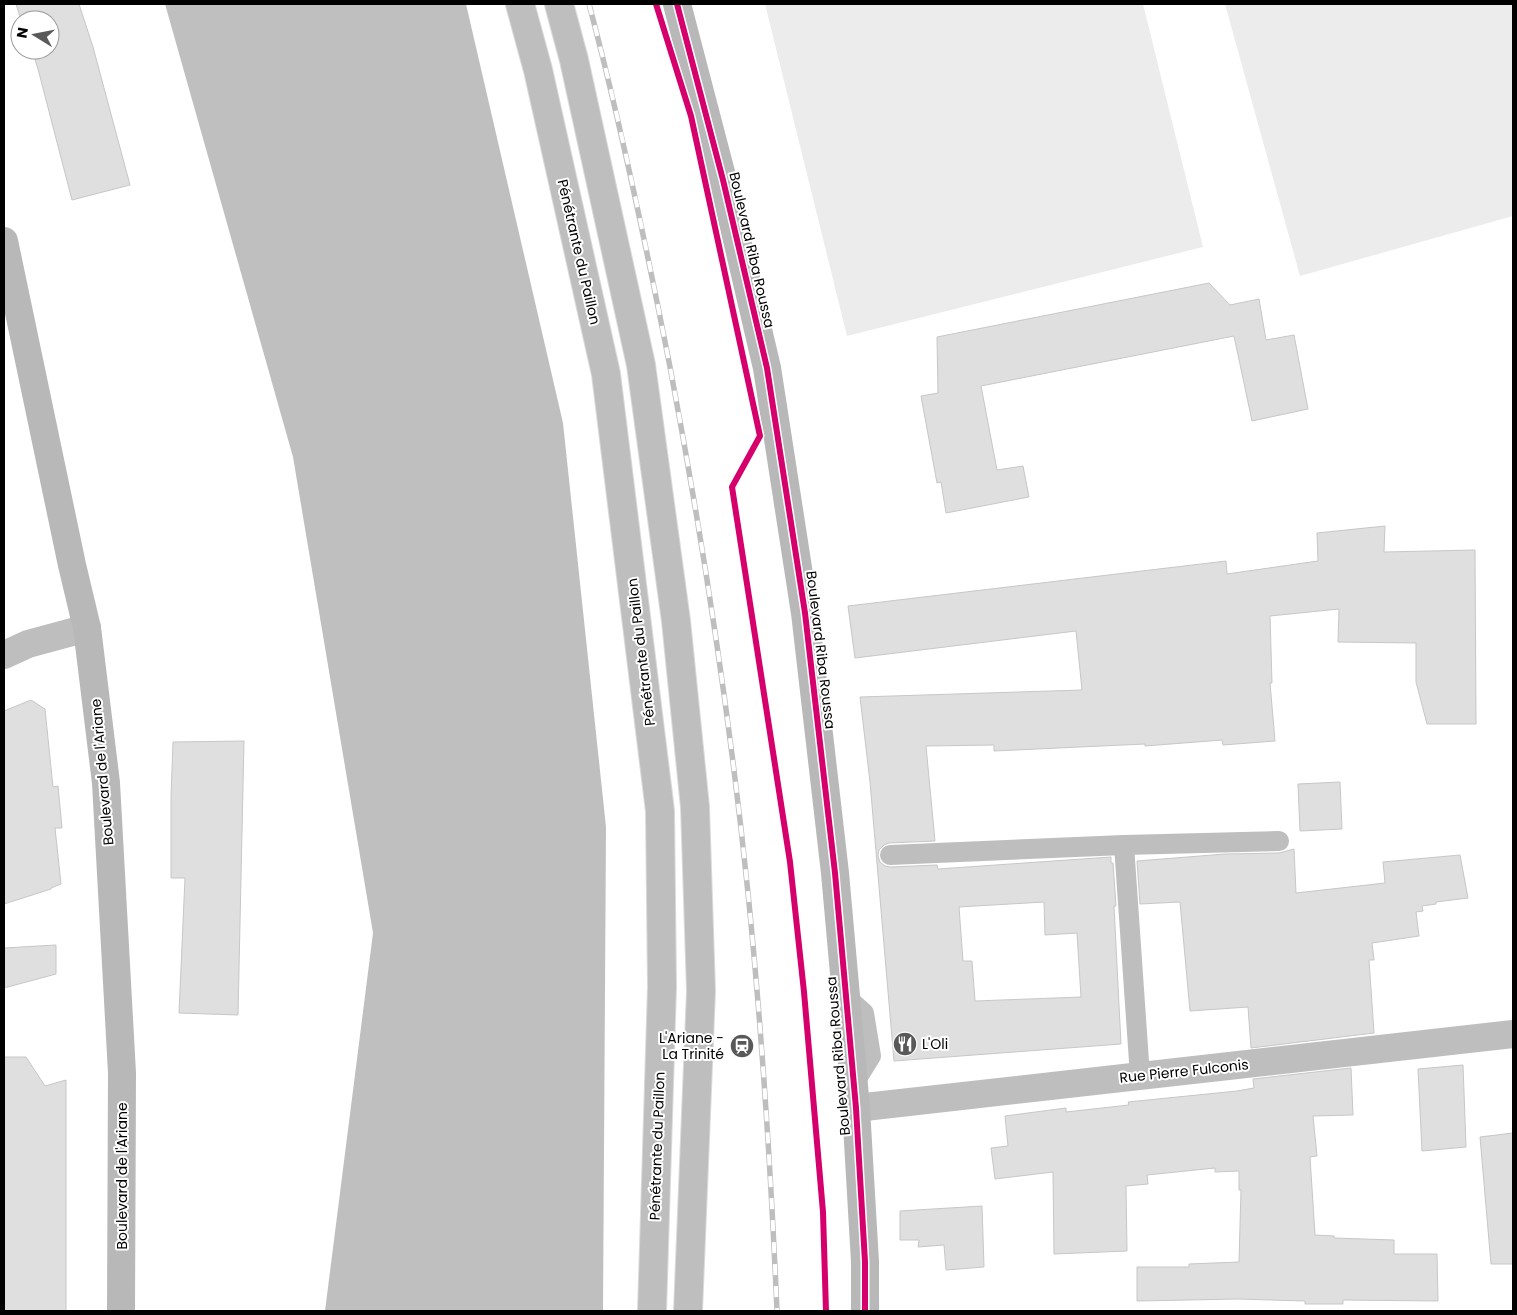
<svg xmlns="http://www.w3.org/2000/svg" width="1517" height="1315" font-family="Poppins,sans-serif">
	<rect width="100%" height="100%" fill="#fff"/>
	<g fill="#ececec">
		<polygon points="765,4 1143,4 1203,247 847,336"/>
		<polygon points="1225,4 1513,4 1513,216 1300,276"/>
	</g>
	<polygon fill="#bfbfbf" points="165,4 466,4 563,423 606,827 603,1311 325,1311 373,933 293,457"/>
	<g fill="#dfdfdf" stroke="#c7c7c7" fill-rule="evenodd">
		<polygon points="16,4 79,4 93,47 130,185 72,200 38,69 32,50 50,50 50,20 21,20"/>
		<polygon points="1209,283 1230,305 1259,299 1266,340 1294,335 1308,409 1252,421 1234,336 981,386 997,470 1023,466 1029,497 946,513 941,482 937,483 921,396 938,393 937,337"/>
		<path d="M1385,526L1384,552L1475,550L1476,724H1427L1416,682V643L1338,642L1339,609L1270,616L1272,683H1270L1275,741L1223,745L1222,740L1145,746V744L994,751V745L926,746L935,841L889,843L884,845L879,850L878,856L880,862L885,866L891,867L937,865L938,869L1111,857V863H1113L1116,906H1114L1121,1044L894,1061L870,782L860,697L1082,690L1076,631L855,658L848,606L1226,561L1227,574L1318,561L1317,533ZM1044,902L1045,935L1077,933L1081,997L975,1001L972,961H963L959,907Z"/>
		<polygon points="31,700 45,709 53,787 58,786 62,828 55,828 61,884 51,888 51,889 4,904 4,711"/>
		<polygon points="244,741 238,1015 179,1013 185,878 171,878 171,797 173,742"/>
		<polygon points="1340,782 1342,829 1300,831 1298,784"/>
		<polygon points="1294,849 1296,893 1385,883 1383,862 1460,855 1468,898 1436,902 1436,904 1422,906 1423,911 1416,912 1419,936 1372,943 1374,960 1369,960 1374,1033 1251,1048 1248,1007 1190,1011 1180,902 1140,904 1137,861 1225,854 1279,853"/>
		<polygon points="56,945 56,974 4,988 4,948"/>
		<polygon points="4,1057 26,1057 45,1086 66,1080 66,1311 4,1311"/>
		<polygon points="1463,1065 1466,1147 1422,1151 1418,1069"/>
		<polygon points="1351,1068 1353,1115 1313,1116 1317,1156 1310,1157 1315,1235 1334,1236 1334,1238 1394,1240 1394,1254 1437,1254 1438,1301 1343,1300 1343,1304 1305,1304 1305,1301 1238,1299 1137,1301 1137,1267 1189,1267 1189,1264 1239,1262 1241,1190 1239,1190 1239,1171 1215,1172 1215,1168 1147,1175 1148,1184 1126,1186 1127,1251 1054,1254 1053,1172 995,1179 991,1148 1008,1146 1005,1116 1066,1108 1066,1112 1129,1105 1128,1102 1237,1091 1254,1088 1253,1079"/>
		<polygon points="1513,1133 1513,1264 1491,1264 1480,1137"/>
		<polygon points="982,1206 984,1267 946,1270 944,1245 918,1247 919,1240 900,1240 900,1211"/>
	</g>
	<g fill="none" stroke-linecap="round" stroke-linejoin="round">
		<g stroke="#dbdbdb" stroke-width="30">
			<g id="primary">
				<polyline points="520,4 538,70 606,374 660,811 662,987 652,1311"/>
				<polyline points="559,4 574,60 641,365 676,621 695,807 701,991 688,1311"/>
			</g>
		</g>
		<g stroke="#bebebe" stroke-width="20">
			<polyline points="1124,845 1279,841"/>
			<polyline points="890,855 1124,845 1140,1076"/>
			<polyline points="846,997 864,1013 871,1056 853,1085"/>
		</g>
		<g stroke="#bebebe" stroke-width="28">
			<polyline points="4,655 28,644 87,628"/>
			<polyline points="856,1108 1513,1034"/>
		</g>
		<g stroke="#b8b8b8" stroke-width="28">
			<polyline points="677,4 723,180 767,368 805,613 835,873 856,1108 865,1262 865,1311"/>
			<polyline points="4,241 72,565 87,628 106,783 122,1073 121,1311"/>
		</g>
		<use href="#primary" stroke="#bebebe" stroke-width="28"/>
		<g stroke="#bebebe" stroke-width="5.5">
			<path id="rail" d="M589,4C621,124 646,245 670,367C703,541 730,717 748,893C762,1032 771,1172 777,1311"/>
		</g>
		<use href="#rail" stroke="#fff" stroke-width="4" stroke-dasharray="11" stroke-linecap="butt"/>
		<g stroke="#fff" stroke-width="9">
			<g id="cycleway">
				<polyline points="656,4 691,116 760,436 732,487 790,862 804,992 823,1212 826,1311"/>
				<polyline points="677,4 723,180 767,368 805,613 835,873 856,1108 865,1262 865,1311"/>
			</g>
		</g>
		<use href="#cycleway" stroke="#d6006c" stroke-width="6"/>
	</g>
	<defs>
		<g id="restaurant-disc" transform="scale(1.25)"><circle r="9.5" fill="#595959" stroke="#fff"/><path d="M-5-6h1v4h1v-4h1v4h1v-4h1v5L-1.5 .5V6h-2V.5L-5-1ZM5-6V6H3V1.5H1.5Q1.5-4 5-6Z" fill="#fff"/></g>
		<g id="station-disc" transform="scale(1.25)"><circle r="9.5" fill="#595959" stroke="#fff"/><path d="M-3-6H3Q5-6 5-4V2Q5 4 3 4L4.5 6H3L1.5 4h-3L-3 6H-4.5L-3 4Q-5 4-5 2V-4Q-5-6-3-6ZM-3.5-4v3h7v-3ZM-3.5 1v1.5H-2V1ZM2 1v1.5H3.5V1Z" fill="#fff"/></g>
	</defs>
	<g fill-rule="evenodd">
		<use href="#restaurant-disc" x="905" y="1044"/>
		<use href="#station-disc" x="742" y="1046"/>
	</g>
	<g text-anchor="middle" stroke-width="4" stroke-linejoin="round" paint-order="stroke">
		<g font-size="14" fill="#000" stroke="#fff">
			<text transform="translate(752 250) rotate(77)" y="5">Boulevard Riba Roussa</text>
			<text transform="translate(579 252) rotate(77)" y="5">Pénétrante du Paillon</text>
			<text transform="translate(821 650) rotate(83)" y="5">Boulevard Riba Roussa</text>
			<text transform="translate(641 652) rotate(-97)" y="5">Pénétrante du Paillon</text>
			<text transform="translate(102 772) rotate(-95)" y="5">Boulevard de l'Ariane</text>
			<text transform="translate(838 1056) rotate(-95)" y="5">Boulevard Riba Roussa</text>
			<text transform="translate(1184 1071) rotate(-6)" y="5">Rue Pierre Fulconis</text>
			<text transform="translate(657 1146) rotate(-88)" y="5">Pénétrante du Paillon</text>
			<text transform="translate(122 1176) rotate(-90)" y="5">Boulevard de l'Ariane</text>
		</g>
		<g font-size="14" fill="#000" stroke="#fff" text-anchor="end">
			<text x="724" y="1043">L'Ariane -<tspan x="724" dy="16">La Trinité</tspan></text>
			<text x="922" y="1049" text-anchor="start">L'Oli</text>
		</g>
	</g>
	<rect width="1517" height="1315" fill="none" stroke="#000000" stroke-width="10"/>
	<g transform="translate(35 35) rotate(280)"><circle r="24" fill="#ffffff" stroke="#999999"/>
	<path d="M0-4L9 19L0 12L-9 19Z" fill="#595959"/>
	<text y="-8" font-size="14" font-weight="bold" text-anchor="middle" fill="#000000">N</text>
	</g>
</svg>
